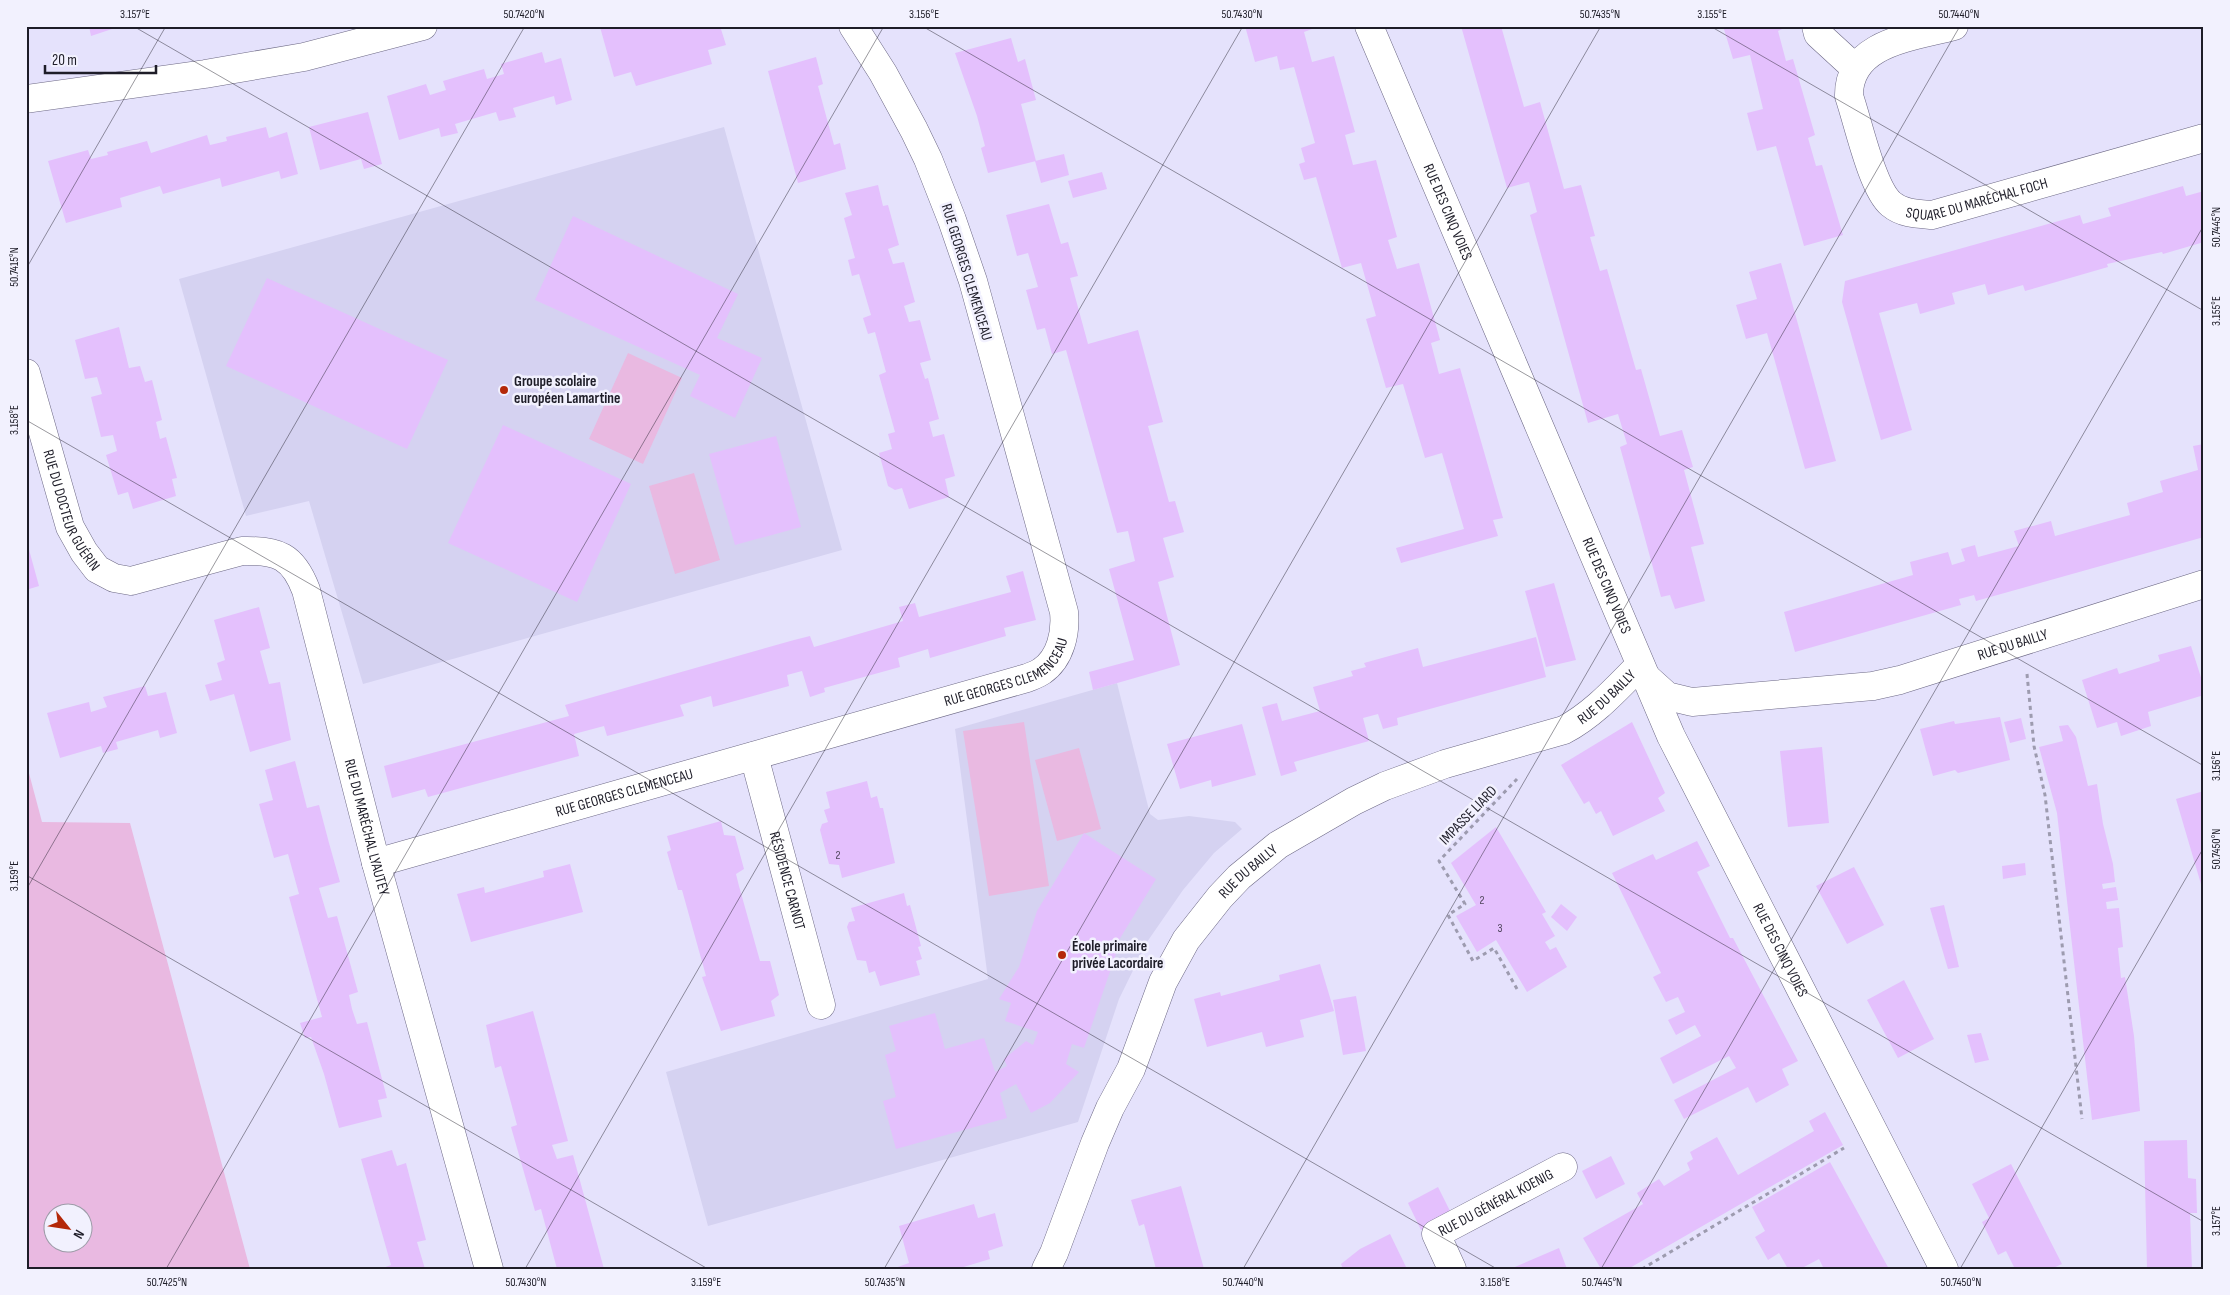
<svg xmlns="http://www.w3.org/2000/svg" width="2230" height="1295" font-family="'Sofia Sans Condensed',sans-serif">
	<rect width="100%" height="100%" fill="#e5e2fc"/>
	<g fill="#d5d2f1">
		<polygon points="724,127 842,550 363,684 309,501 246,516 179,279"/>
		<polygon points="1117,683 1150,814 1158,820 1189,816 1235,822 1242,829 1214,853 1183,890 1147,942 1119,999 1078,1122 708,1226 666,1072 988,979 955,729"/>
	</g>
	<g fill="#e9b9e1" fill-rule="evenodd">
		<polygon points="628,353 682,378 643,464 589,439"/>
		<polygon points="694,473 720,560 675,574 649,486"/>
		<polygon points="1024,722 1049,886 989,896 963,731"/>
		<polygon points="1079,748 1101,829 1057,841 1035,760"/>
		<path d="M26,762L42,822L130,823L250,1269H26ZM82,1212V1242H52V1212Z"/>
	</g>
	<g fill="#e4c0fd">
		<polygon points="89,26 118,26 118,27 91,36"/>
		<polygon points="605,26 720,26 726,45 708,50 712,64 636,86 631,72 614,77 600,27"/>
		<polygon points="1245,26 1311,26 1312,29 1304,32 1312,62 1334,56 1355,132 1345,135 1353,165 1376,160 1397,237 1388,240 1397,269 1419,263 1440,340 1431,343 1439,374 1460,368 1503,518 1493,520 1498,536 1401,563 1396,548 1464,529 1442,453 1425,458 1403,384 1386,388 1366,319 1376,316 1361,263 1342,268 1316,177 1304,180 1299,164 1305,162 1301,148 1315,143 1294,67 1280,70 1277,56 1255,62"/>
		<polygon points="1461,26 1501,26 1524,107 1540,102 1564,189 1581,185 1595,236 1590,237 1600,271 1607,269 1636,370 1641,369 1660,436 1682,430 1693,467 1684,470 1704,544 1691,547 1705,601 1675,609 1670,595 1661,597 1620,447 1627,444 1618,414 1588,423 1530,215 1537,212 1529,182 1507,188"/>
		<polygon points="1723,26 1784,26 1784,28 1778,31 1786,61 1793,59 1815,135 1808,138 1816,166 1822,165 1843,235 1804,246 1776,146 1757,151 1747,113 1763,109 1750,55 1733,59"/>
		<polygon points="1011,38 1018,62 1025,59 1036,100 1021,104 1036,161 988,173 981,148 985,146 977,116 955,53"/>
		<polygon points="542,52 545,63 561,58 572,100 556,105 554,96 513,108 516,117 499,121 496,112 455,124 458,133 441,137 439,128 399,140 387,96 426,84 430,95 446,90 443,81 484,69 487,79 504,74 501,64"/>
		<polygon points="816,57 823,84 818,86 834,145 840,143 846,169 798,183 768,71"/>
		<polygon points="368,112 382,164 364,169 361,159 320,170 309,127"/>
		<polygon points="266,127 269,138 287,132 298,174 281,179 279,171 222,187 220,178 163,194 160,186 120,198 122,207 66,223 48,161 88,150 91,159 108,155 107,152 147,141 151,153 207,135 210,145 227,141 226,137"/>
		<polygon points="1064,154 1069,175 1041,183 1035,161"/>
		<polygon points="1102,172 1107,189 1073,198 1068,181"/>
		<polygon points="878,185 883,206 888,205 899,245 888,249 893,264 904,262 915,302 904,306 909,322 920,320 931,360 920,363 925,379 928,378 939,419 929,422 933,437 944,434 955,476 945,479 949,497 909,509 902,488 895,490 888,486 879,453 892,449 888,434 895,432 879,375 886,372 875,332 868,334 863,318 871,315 859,274 852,276 848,260 855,258 844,218 852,215 845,193"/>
		<polygon points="2183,186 2186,196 2204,191 2204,242 2163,254 2162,252 2107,264 2108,267 2025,291 2023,285 1988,295 1985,284 1952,293 1955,304 1920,314 1917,303 1879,313 1912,430 1881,440 1842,302 1845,281 2080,215 2083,224 2111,216 2108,208"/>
		<polygon points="1049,204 1061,244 1068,242 1078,276 1070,278 1088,344 1138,330 1163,422 1148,426 1169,502 1175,501 1184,532 1163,538 1174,577 1158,582 1180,665 1093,690 1089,672 1134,660 1109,569 1135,561 1128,531 1117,533 1066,350 1052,354 1045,328 1037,330 1026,290 1038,287 1028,253 1017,256 1006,215"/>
		<polygon points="573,216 738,294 717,338 762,358 735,418 690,396 700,375 535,300"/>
		<polygon points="1781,263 1836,461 1805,469 1767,333 1746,339 1736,305 1757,299 1749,272"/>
		<polygon points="267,278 448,360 407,449 226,366"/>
		<polygon points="119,327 129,368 140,366 145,382 152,380 162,420 156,422 160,439 166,437 177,478 172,479 176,496 133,509 128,492 118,495 106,455 117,451 113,435 101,437 91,397 102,394 97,377 85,379 75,340"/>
		<polygon points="503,425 631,484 577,602 448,543"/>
		<polygon points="776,436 801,527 735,545 709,454"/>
		<polygon points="2204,444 2204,537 1976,601 1974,595 1959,599 1961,605 1795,652 1784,612 1913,575 1910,562 1948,552 1952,565 1965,561 1961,549 1975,545 1978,557 2019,546 2014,531 2051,521 2055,536 2130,515 2127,503 2163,492 2160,481 2198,470 2193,446"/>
		<polygon points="28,546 39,586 26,590 26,547"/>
		<polygon points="1023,571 1036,620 1004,628 1006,636 930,658 928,649 898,658 900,667 824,688 825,692 810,697 802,671 787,675 789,686 713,707 711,696 680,705 684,716 607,736 604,726 574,734 579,756 428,797 425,789 392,798 384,766 569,716 565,705 794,640 810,636 814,647 903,621 899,607 915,603 919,617 1011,592 1006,576"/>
		<polygon points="1554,583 1576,660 1546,667 1525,591"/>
		<polygon points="259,607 270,648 260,651 269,684 280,682 291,740 250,752 234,694 210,701 205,685 222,680 217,663 225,660 214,620"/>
		<polygon points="1536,637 1546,677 1397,718 1398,725 1383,729 1378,714 1363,718 1369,741 1294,762 1297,771 1281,776 1262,707 1277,703 1282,721 1320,711 1313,687 1353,676 1351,671 1366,667 1364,663 1418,648 1423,667"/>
		<polygon points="2191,646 2204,687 2204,695 2148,712 2151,726 2121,736 2117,722 2097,728 2082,680 2117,668 2119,674 2160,661 2158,655"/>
		<polygon points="145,686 148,696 166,692 177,733 160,738 158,730 116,742 118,749 103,753 101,746 60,758 47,713 89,702 91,712 107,707 103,697"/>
		<polygon points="2000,717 2010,760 1958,773 1955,770 1933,776 1920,729 1954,721 1955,724"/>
		<polygon points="2021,718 2026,739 2010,743 2004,722"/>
		<polygon points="1632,722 1665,793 1658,798 1665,811 1613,836 1601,811 1596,814 1589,801 1584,804 1561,765"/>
		<polygon points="1242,724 1256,775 1212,787 1211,780 1180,789 1167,744"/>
		<polygon points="2068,725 2076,737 2088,786 2097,784 2103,824 2113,864 2115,882 2102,884 2103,889 2116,887 2118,900 2106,902 2107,909 2119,908 2123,947 2118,948 2121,978 2125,977 2134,1036 2140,1111 2092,1120 2057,813 2039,747 2063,741 2059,726"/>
		<polygon points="1822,747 1829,823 1788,827 1780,751"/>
		<polygon points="295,761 307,808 319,805 329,843 340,882 319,888 328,918 337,916 358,992 349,995 352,1009 357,1024 367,1022 387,1098 378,1100 382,1117 339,1128 324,1074 311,1037 305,1038 300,1023 322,1017 289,897 299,894 288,854 274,858 259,804 273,800 265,770"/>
		<polygon points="867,781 871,798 877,796 880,808 883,808 895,863 842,878 839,865 829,864 820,830 822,824 828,822 824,810 830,808 826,792"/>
		<polygon points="2204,791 2204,891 2203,891 2176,799"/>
		<polygon points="721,821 724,835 735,836 744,869 736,874 739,886 760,961 770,961 779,995 771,1001 775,1016 721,1031 702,977 706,976 682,890 678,890 667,852 671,850 667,836"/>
		<polygon points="1496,827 1546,912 1542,914 1555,936 1545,942 1550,950 1556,947 1567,967 1527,992 1496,940 1477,952 1456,916 1476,905 1451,863"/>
		<polygon points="1084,833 1156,879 1116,945 1118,948 1084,1048 1072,1044 1066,1064 1079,1072 1050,1103 1031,1113 1016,1084 1000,1093 1007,1118 896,1149 883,1101 896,1097 885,1055 896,1051 889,1026 935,1013 945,1049 984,1038 995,1072 1007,1066 1004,1059 1026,1041 1033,1045 1038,1032 1005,1021 1011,1003 999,999 1019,967 1037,911"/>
		<polygon points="1697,841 1710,866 1697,872 1730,938 1733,938 1798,1061 1782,1069 1789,1085 1756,1103 1748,1087 1684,1119 1674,1100 1736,1068 1729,1056 1673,1084 1660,1058 1701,1036 1695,1025 1676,1035 1668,1020 1685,1012 1678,997 1666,1002 1653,977 1661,973 1612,873 1653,854 1656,860"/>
		<polygon points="2025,863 2026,875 2003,879 2002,866"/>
		<polygon points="570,864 583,912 471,942 457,894 484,887 485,893 544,877 543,871"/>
		<polygon points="1854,867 1884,925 1847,944 1816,886"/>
		<polygon points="904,893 907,906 910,905 921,946 918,947 922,959 916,961 920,975 880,986 875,971 869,973 866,961 857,960 847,927 849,922 855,921 851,908"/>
		<polygon points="1561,904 1577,917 1567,931 1551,917"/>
		<polygon points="1944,905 1959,967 1948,969 1930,908"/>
		<polygon points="1320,964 1334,1011 1300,1020 1304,1037 1266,1047 1262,1032 1207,1047 1194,999 1220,992 1221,996 1280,980 1279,975"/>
		<polygon points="1904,980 1934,1039 1898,1058 1867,1000"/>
		<polygon points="1356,996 1366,1051 1343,1055 1333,1000"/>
		<polygon points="533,1011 568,1141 552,1145 557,1159 573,1155 604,1269 557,1269 541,1209 535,1211 511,1127 517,1125 501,1066 495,1068 486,1025"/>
		<polygon points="1981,1033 1989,1060 1975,1063 1967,1035"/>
		<polygon points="1825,1112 1843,1145 1628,1269 1601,1269 1583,1238 1643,1204 1637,1193 1659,1179 1664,1186 1690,1170 1687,1163 1693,1159 1690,1152 1717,1137 1738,1175 1814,1131 1809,1121"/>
		<polygon points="2187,1140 2188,1178 2196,1179 2197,1213 2190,1213 2192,1269 2147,1269 2144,1141"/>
		<polygon points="392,1150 397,1166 406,1163 426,1240 417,1242 425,1269 380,1269 391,1265 361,1159"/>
		<polygon points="1611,1156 1625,1184 1596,1199 1582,1171"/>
		<polygon points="1830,1162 1857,1211 1889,1269 1824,1269 1819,1259 1804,1267 1805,1269 1788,1269 1779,1253 1768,1260 1755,1237 1765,1231 1752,1207"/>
		<polygon points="2011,1164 2062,1264 2051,1269 2015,1269 2006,1251 1998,1255 1982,1222 1989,1218 1972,1184"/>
		<polygon points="1181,1186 1204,1269 1156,1269 1144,1224 1139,1226 1131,1200"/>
		<polygon points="1438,1187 1452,1215 1421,1230 1408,1203"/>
		<polygon points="974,1204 978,1218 995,1213 1003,1246 988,1251 990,1259 957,1269 892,1269 909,1263 899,1226"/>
		<polygon points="1390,1234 1407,1269 1343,1269 1341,1264 1360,1249"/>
		<polygon points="1559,1248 1567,1269 1510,1269"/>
	</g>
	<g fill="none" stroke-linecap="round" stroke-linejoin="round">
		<g stroke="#6d6985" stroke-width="29">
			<g id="minor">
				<path id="s1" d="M1369,26L1671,736L1944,1269"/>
				<polyline points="1816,26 1818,34 1855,68"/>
				<path id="s2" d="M1954,26C1914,37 1848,42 1849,96C1858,122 1872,188 1891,204C1903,214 1918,214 1932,215L2204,138"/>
				<polyline points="26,99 205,74 304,57 423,26"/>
				<path id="s3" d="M26,373L70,527L84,552L97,569L114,578L131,581L242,551C278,550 293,556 306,590L376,863L489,1269"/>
				<path id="s4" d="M1647,678L1667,696L1692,702L1873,686L1900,680L2204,584"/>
				<path id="s5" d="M754,756L821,1005"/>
				<path id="s6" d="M376,863L1027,678C1032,676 1038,674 1042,671C1061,658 1066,632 1064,612L973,281L952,220L928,159L914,130L883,73L853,26"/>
				<path id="s7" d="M1046,1269L1054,1253L1095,1143L1110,1108L1131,1069L1163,982L1186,940L1220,897L1239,877L1278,845L1354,801L1385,786L1445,764L1564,730C1594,714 1616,689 1640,665"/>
				<path id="s8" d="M1452,1269L1436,1234L1563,1167"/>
			</g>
		</g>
		<g stroke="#9d9baf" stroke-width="3" stroke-dasharray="4 4" stroke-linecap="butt">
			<polyline points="2027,674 2034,746 2045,795 2082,1119"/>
			<polyline points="1517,989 1494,948 1473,961 1448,915 1465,904 1439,861 1517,779"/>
			<polyline points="1642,1269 1844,1148"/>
		</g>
		<use href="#minor" stroke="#fff" stroke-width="28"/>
	</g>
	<path fill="none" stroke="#1e1d28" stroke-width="1" stroke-opacity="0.45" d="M133,26L2204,1222M922,26L2204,766M1710,26L2204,311M26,269L166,26M26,420L1497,1269M26,875L708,1269M26,890L525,26M166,1269L884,26M525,1269L1243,26M884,1269L1601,26M1243,1269L1960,26M1601,1269L2204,225M1960,1269L2204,847"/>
	<g fill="#b42809" stroke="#f2f1fe" stroke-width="2">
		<circle cx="504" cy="390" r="5"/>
		<circle cx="1062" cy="955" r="5"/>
	</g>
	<g text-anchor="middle" stroke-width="5" stroke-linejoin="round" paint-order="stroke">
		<g font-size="12" fill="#50465d">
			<text x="838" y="859">2</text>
			<text x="1482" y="904">2</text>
			<text x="1500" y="932">3</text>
		</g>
		<g font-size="15" fill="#1e1d28" stroke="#f2f1fe">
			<text dy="5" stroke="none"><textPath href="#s2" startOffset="345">SQUARE DU MARÉCHAL FOCH</textPath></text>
			<text dy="5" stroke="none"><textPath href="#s1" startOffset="202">RUE DES CINQ VOIES</textPath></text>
			<text transform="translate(967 272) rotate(73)" y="5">RUE GEORGES CLEMENCEAU</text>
			<text dy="5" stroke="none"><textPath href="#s3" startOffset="145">RUE DU DOCTEUR GUÉRIN</textPath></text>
			<text dy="5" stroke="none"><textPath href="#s1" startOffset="608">RUE DES CINQ VOIES</textPath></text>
			<text dy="5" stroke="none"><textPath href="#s4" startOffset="380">RUE DU BAILLY</textPath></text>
			<text dy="5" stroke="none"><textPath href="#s6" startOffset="662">RUE GEORGES CLEMENCEAU</textPath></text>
			<text dy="5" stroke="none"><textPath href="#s7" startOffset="855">RUE DU BAILLY</textPath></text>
			<text dy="5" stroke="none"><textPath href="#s6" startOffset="258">RUE GEORGES CLEMENCEAU</textPath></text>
			<text transform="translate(1468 815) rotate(-46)" y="5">IMPASSE LIARD</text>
			<text dy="5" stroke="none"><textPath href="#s3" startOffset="689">RUE DU MARÉCHAL LYAUTEY</textPath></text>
			<text dy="5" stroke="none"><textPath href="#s7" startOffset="451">RUE DU BAILLY</textPath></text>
			<text dy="5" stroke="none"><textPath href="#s5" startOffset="129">RÉSIDENCE CARNOT</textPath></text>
			<text dy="5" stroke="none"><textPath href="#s1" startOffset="1012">RUE DES CINQ VOIES</textPath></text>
			<text dy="5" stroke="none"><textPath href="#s8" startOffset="106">RUE DU GÉNÉRAL KOENIG</textPath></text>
		</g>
		<g font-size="15" font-weight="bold" fill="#1e1d28" stroke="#f2f1fe" text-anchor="start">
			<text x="514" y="386">Groupe scolaire<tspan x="514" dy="17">européen Lamartine</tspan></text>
			<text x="1072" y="951">École primaire<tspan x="1072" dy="17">privée Lacordaire</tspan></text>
		</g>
	</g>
	<rect width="2230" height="1295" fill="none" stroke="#f2f1fe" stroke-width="55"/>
	<g transform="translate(68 1228) rotate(120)"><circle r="24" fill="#f2f1fe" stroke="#9d9ca8"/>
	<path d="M0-4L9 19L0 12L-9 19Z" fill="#b42809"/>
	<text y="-8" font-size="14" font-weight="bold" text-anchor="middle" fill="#1e1d28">N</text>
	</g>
	<path d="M45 65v8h111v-8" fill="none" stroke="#1e1d28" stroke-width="2.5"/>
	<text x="52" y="65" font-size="15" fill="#1e1d28" stroke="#f2f1fe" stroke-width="4" paint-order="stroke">20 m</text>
	<rect x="28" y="28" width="2174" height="1240" fill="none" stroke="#1e1d28" stroke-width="2"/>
	<g font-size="12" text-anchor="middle" fill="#1e1d28">
		<text x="135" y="18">3.157°E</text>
		<text x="524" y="18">50.7420°N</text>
		<text x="924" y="18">3.156°E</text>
		<text x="1242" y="18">50.7430°N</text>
		<text x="1600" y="18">50.7435°N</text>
		<text x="1712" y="18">3.155°E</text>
		<text x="1959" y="18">50.7440°N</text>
		<text transform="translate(2216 227) rotate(-90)" y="4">50.7445°N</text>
		<text transform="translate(14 267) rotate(-90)" y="4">50.7415°N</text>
		<text transform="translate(2216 311) rotate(-90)" y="4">3.155°E</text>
		<text transform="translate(14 420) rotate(-90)" y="4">3.158°E</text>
		<text transform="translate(2216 766) rotate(-90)" y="4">3.156°E</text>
		<text transform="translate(2216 849) rotate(-90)" y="4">50.7450°N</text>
		<text transform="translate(14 876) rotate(-90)" y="4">3.159°E</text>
		<text transform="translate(2216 1221) rotate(-90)" y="4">3.157°E</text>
		<text x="167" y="1286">50.7425°N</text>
		<text x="526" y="1286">50.7430°N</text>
		<text x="706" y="1286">3.159°E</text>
		<text x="885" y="1286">50.7435°N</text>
		<text x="1243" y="1286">50.7440°N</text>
		<text x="1495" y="1286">3.158°E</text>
		<text x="1602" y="1286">50.7445°N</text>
		<text x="1961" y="1286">50.7450°N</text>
	</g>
</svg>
